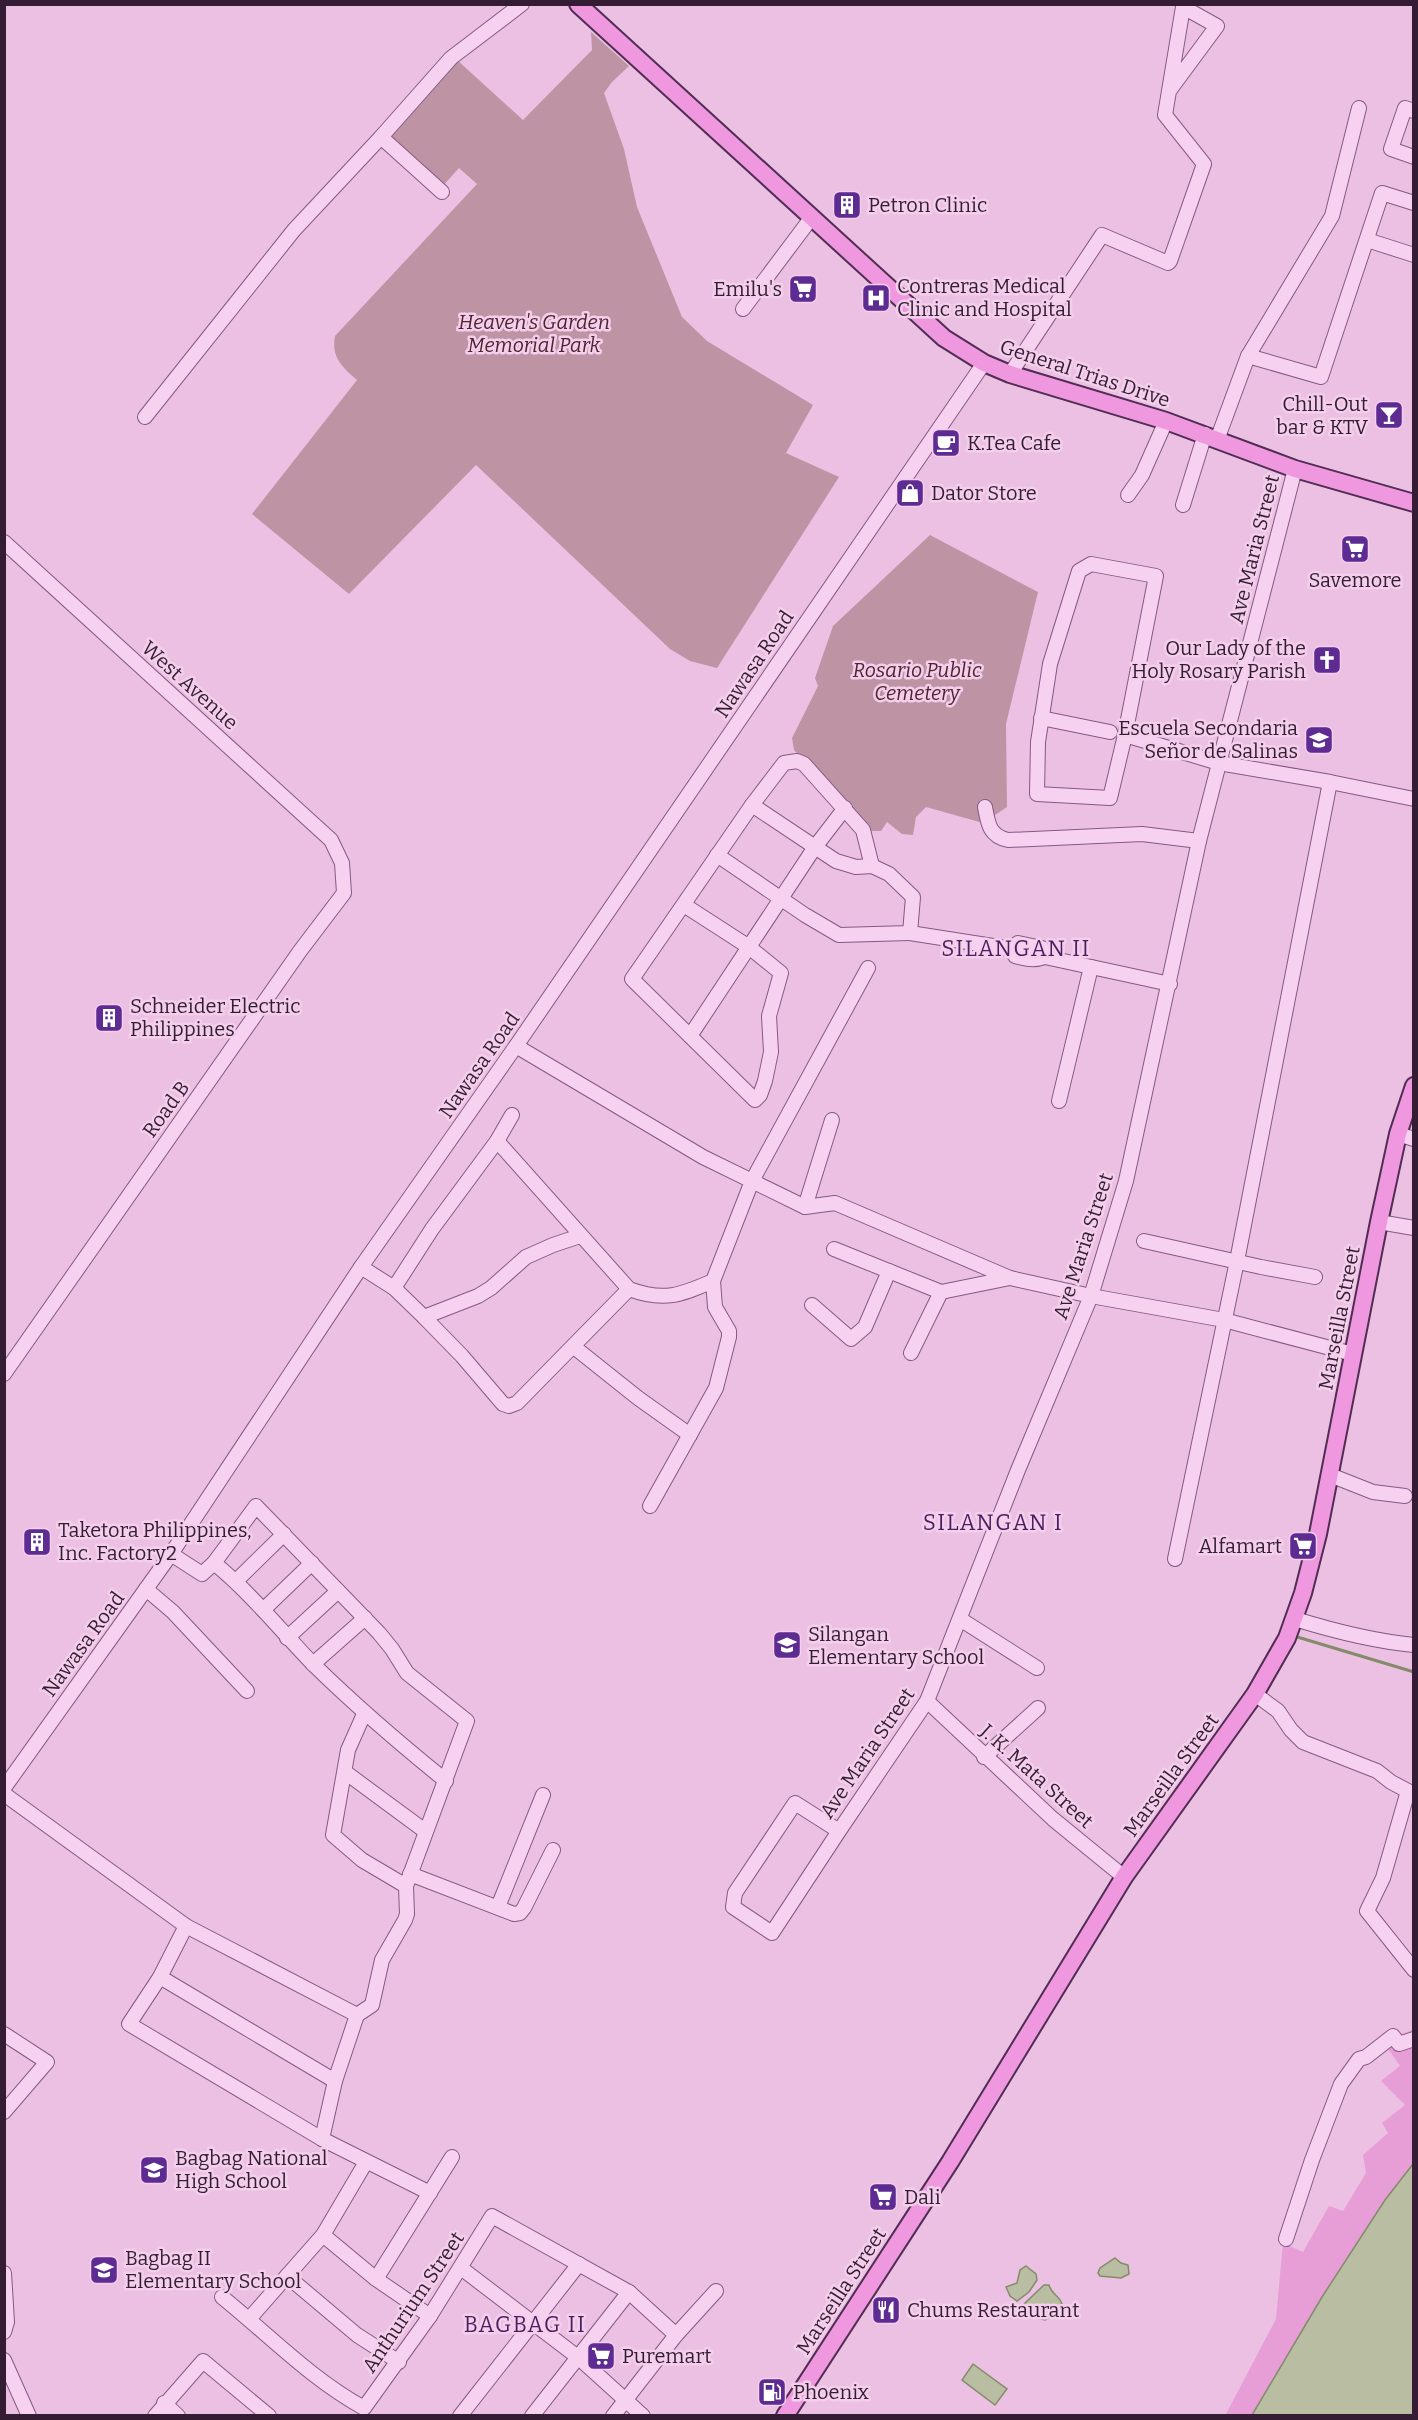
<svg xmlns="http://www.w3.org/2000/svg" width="1418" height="2420" font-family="Bitter,serif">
	<rect width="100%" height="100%" fill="#ecc0e3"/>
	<polygon fill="#e79dd6" points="1413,2030 1413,2164 1385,2200 1322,2297 1252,2415 1225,2416 1276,2319 1283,2243 1303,2252 1329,2206 1343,2211 1366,2173 1363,2155 1388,2133 1382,2123 1405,2105 1381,2081 1400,2066 1382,2040"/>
	<g fill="#be94a4">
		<path d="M591,32L629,66L612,82L604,93L624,149L637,207L682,317L707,341L813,405L786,453L839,477L717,668L690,661L670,649L476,465L349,594L252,514L357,380C342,367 331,357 335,336L477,184L459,168L442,187L387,138L456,59L523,120L592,50Z"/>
		<polygon points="930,535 1038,592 1006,724 1007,807 983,823 926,807 916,817 913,835 902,834 887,822 881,831 868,831 794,750 792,738 818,686 815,678 833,626"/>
	</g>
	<g fill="#b9bea3" stroke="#838b6a" stroke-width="1.5">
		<polygon points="1413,2164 1413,2415 1252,2415 1322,2297 1385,2200"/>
		<polygon points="1115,2258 1121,2263 1128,2265 1129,2274 1121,2278 1100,2276 1098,2273 1100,2268"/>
		<polygon points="1026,2266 1036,2274 1037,2280 1029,2292 1017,2301 1010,2296 1006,2287 1017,2283 1020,2270"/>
		<path d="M1044,2285H1049C1051,2294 1059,2295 1062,2304L1054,2315L1045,2320C1037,2319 1027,2313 1023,2305Z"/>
		<polygon points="973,2364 1007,2389 995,2405 962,2380"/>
	</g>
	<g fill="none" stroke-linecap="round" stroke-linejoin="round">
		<polyline stroke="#838b6a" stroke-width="3" points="1294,1636 1414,1672"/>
		<g stroke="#845983" stroke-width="16">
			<g id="minor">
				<polyline points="1414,111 1405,108 1391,149 1414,157"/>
				<polyline points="381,137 442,192"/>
				<polyline points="1367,240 1414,255"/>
				<polyline points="743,309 812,217"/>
				<polyline points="1248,356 1332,216 1359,108"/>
				<polyline points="1010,374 1102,235 1168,263 1170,261 1204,164 1165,115 1183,7 1217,26 1169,91"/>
				<polyline points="145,417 294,230 381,137 451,58 522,4"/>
				<polyline points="1217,440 1248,356 1321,377 1382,193 1414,203"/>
				<polyline points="1128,495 1142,475 1166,421"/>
				<polyline points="1183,505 1205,434"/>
				<polyline points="4,542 331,840 342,863 344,893 300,951 4,1374"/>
				<polygon points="1091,564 1156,576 1125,735 1110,798 1037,794 1038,742 1050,664 1079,571"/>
				<polyline points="1041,718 1110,732"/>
				<polyline points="1125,735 1219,763 1330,782 1414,799"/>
				<path d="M985,807C988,823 989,836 1008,840L1142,834L1199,841"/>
				<polyline points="717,855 805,915 839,935 910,933 913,897 889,874 872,866 856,867 836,861 752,805"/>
				<polyline points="684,905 749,947 781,973 769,1016 771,1052 765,1081 760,1095 755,1100 632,979 752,805 784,763 797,761 804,764 863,830 872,866"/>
				<path d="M910,933L1012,949L1015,956C1026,959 1034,961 1045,957L1042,948L1018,943L1012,949"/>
				<polyline points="1045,957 1170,984"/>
				<polyline points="690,1036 815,847 845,808"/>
				<polyline points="516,1046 703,1157 805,1207 835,1203 1010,1278 1091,1296 1224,1320 1353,1354"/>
				<polyline points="1059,1101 1091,967"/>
				<polyline points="1398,1134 1414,1139"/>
				<path d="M497,1141L629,1289C664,1302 681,1295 713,1281L752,1181L868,968"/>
				<polyline points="805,1207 832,1120"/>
				<polyline points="1379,1222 1414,1228"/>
				<polyline points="1144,1241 1261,1267 1315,1277"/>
				<polyline points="834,1249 941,1292"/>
				<polyline points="361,1267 394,1288 424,1317 462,1356 503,1404 509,1406 517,1403 629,1289"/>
				<polyline points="394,1288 432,1229 497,1141 512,1115"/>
				<polyline points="812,1305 851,1339 865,1327 889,1271"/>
				<polyline points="424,1317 478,1296 491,1288 526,1257 553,1245 580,1236"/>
				<polyline points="574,1347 638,1398 690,1435"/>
				<polyline points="911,1353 941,1292 1010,1278"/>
				<polyline points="1330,1475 1373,1492 1405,1496"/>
				<polyline points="650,1506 716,1388 729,1337 729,1331 715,1307 713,1281"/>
				<polyline points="171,1554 202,1574 214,1563 256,1506 379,1633 392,1649 407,1673 467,1721 406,1886 362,1860 333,1835 348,1750 364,1714"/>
				<polyline points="1175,1559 1237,1261 1330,782"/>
				<path d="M214,1563C251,1593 281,1631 314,1665C357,1707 399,1743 446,1781"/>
				<polyline points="236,1581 284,1534"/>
				<polyline points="146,1589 173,1612 247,1691"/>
				<polyline points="263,1610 312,1563"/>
				<polyline points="960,1619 1037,1668"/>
				<path d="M1295,1619C1334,1631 1372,1641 1414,1645"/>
				<polyline points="287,1638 338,1591"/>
				<polyline points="313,1664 365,1618"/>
				<polyline points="1255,1694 1278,1711 1291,1730 1303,1742 1377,1771 1391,1782 1408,1791 1383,1878 1367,1911 1414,1970"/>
				<polyline points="927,1701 1053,1819 1124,1877"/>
				<polyline points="984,1757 1038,1708"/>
				<polyline points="345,1772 425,1831"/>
				<polyline points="4,1788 171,1554 361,1267 516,1046 984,363"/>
				<polyline points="4,1794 186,1926 357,2015 335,2081 160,1977"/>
				<polyline points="839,1831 795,1803 735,1893 733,1907 772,1933 839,1831 927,1701 1018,1470 1091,1296 1126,1181 1199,841 1295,469"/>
				<polyline points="410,1874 514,1914 520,1913 524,1908 553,1850"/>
				<polyline points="498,1907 543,1795"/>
				<polyline points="186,1926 160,1977 129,2024 322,2139 430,2193"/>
				<polyline points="357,2015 372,2005 382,1960 405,1920 407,1914 406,1886"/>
				<polyline points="4,2034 47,2062 4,2112"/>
				<polyline points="322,2139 335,2081"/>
				<polyline points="323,2235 376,2279 430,2316"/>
				<polyline points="1286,2239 1312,2160 1341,2084 1359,2059 1366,2057 1393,2036 1399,2044 1414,2039"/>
				<polyline points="461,2268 579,2358 643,2416"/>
				<polyline points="4,2273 7,2322 4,2332"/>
				<polyline points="287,2276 357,2335 399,2362"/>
				<polyline points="376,2279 452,2157"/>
				<path d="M222,2297C269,2335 311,2379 364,2408L430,2316L492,2216L629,2292L676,2335"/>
				<polyline points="249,2319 323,2235 366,2162"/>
				<polyline points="4,2360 29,2416"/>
				<polyline points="164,2403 178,2416"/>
				<polyline points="155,2416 203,2361 269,2416"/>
				<polyline points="460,2416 579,2264"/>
				<polyline points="532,2416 629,2292"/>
				<polyline points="613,2416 676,2335 716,2291"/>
			</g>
		</g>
		<g stroke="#502d52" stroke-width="20">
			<g id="major">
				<polyline points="578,4 944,338 984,363 1010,374 1166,421 1295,469 1414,503"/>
				<polyline points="785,2416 950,2162 1124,1877 1255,1694 1287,1638 1303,1593 1318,1534 1379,1222 1398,1134 1414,1086"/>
			</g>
		</g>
		<use href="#minor" stroke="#f7d2f0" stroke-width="14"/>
		<use href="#major" stroke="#ef98df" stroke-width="16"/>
	</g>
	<defs>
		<g id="building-square" transform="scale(1.5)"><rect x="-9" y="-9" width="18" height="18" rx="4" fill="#5d2b91" stroke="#f4cfec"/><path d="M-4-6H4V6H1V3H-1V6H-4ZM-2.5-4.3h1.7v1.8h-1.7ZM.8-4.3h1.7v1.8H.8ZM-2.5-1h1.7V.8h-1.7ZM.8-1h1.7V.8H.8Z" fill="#fff"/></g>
		<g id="supermarket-square" transform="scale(1.5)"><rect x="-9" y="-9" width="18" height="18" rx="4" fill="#5d2b91" stroke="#f4cfec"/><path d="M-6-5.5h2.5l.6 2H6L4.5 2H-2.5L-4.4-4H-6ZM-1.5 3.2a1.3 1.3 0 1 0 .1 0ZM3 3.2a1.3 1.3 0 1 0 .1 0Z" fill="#fff"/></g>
		<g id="hospital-square" transform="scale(1.5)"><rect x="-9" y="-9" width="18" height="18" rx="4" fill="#5d2b91" stroke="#f4cfec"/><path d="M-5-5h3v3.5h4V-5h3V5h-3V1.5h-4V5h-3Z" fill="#fff"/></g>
		<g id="bar-square" transform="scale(1.5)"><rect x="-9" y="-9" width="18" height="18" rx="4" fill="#5d2b91" stroke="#f4cfec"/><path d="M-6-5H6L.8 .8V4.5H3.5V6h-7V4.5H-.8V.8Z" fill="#fff"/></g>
		<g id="cafe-square" transform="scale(1.5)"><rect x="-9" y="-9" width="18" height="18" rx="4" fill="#5d2b91" stroke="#f4cfec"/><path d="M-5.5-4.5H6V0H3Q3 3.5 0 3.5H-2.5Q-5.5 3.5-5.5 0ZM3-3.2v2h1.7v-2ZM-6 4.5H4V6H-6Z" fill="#fff"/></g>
		<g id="shop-square" transform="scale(1.5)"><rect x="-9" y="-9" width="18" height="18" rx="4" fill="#5d2b91" stroke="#f4cfec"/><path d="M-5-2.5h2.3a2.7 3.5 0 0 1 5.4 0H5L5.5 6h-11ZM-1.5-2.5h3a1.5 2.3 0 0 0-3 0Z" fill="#fff"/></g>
		<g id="church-square" transform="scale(1.5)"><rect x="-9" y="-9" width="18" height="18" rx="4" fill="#5d2b91" stroke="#f4cfec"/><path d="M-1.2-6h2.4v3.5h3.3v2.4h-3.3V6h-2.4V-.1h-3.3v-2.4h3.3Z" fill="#fff"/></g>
		<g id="school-square" transform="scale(1.5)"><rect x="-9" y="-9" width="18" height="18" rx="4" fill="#5d2b91" stroke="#f4cfec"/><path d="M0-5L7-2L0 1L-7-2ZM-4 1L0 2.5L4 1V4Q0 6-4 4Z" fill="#fff"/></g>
		<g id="restaurant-square" transform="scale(1.5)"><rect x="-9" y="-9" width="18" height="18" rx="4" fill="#5d2b91" stroke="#f4cfec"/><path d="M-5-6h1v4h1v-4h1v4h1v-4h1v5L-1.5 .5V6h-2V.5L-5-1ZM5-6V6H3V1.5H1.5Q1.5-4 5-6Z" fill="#fff"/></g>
		<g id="fuel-square" transform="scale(1.5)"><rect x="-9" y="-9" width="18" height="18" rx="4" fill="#5d2b91" stroke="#f4cfec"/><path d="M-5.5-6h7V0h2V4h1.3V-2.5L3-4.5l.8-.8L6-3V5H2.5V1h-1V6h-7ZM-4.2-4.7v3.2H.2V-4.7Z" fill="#fff"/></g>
	</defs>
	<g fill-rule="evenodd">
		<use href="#building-square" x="847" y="205"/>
		<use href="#supermarket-square" x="803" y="289"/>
		<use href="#hospital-square" x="876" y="298"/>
		<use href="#bar-square" x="1389" y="415"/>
		<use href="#cafe-square" x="946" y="443"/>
		<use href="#shop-square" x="910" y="493"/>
		<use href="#supermarket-square" x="1355" y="549"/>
		<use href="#church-square" x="1327" y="660"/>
		<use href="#school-square" x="1319" y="740"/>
		<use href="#building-square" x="109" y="1018"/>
		<use href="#building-square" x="37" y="1542"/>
		<use href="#supermarket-square" x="1303" y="1546"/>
		<use href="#school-square" x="787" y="1645"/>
		<use href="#school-square" x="154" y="2170"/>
		<use href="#supermarket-square" x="883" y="2197"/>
		<use href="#school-square" x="104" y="2270"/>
		<use href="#restaurant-square" x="886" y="2310"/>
		<use href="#supermarket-square" x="601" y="2356"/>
		<use href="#fuel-square" x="772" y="2392"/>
	</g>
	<g text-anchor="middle" stroke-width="5" stroke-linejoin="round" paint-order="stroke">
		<g font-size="20" fill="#341d34" stroke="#f4cfec" text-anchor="start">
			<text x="868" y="212">Petron Clinic</text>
			<text x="897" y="293">Contreras Medical<tspan x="897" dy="23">Clinic and Hospital</tspan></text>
			<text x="782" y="296" text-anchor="end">Emilu's</text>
			<text x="1368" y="411" text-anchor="end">Chill-Out<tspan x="1368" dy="23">bar &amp; KTV</tspan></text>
			<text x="967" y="450">K.Tea Cafe</text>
			<text x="931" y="500">Dator Store</text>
			<text x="1355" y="587" text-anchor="middle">Savemore</text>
			<text x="1306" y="655" text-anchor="end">Our Lady of the<tspan x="1306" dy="23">Holy Rosary Parish</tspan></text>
			<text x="1298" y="735" text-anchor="end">Escuela Secondaria<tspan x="1298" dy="23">Señor de Salinas</tspan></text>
			<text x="130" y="1013">Schneider Electric<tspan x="130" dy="23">Philippines</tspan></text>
			<text x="58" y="1537">Taketora Philippines,<tspan x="58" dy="23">Inc. Factory2</tspan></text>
			<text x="1282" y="1553" text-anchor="end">Alfamart</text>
			<text x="808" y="1641">Silangan<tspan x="808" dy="23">Elementary School</tspan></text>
			<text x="175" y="2165">Bagbag National<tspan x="175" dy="23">High School</tspan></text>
			<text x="904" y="2204">Dali</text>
			<text x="125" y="2265">Bagbag II<tspan x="125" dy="23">Elementary School</tspan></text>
			<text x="907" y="2317">Chums Restaurant</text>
			<text x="622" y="2363">Puremart</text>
			<text x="793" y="2399">Phoenix</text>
		</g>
		<g font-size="20" font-style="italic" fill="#50242f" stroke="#f4cfec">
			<text x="534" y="329">Heaven's Garden<tspan x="534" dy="23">Memorial Park</tspan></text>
			<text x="917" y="677">Rosario Public<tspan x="917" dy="23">Cemetery</tspan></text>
		</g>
		<g font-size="20" fill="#341d34" stroke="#f4cfec">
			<text transform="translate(1085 373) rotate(18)" y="7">General Trias Drive</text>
			<text transform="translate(1254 549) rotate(-76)" y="7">Ave Maria Street</text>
			<text transform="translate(754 664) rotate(-56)" y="7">Nawasa Road</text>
			<text transform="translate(190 685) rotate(42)" y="7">West Avenue</text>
			<text transform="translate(479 1065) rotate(-55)" y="7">Nawasa Road</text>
			<text transform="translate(166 1109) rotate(-54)" y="7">Road B</text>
			<text transform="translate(1083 1246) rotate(-72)" y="7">Ave Maria Street</text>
			<text transform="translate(1339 1318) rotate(-79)" y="7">Marseilla Street</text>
			<text transform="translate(83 1644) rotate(-54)" y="7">Nawasa Road</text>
			<text transform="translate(867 1753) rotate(-56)" y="7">Ave Maria Street</text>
			<text transform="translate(1171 1775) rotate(-54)" y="7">Marseilla Street</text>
			<text transform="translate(1037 1776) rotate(42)" y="7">J. K. Mata Street</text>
			<text transform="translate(841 2291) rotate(-57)" y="7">Marseilla Street</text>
			<text transform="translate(413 2302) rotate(-56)" y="7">Anthurium Street</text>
		</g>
		<g font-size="22" letter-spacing="1.5" fill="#4c1e5f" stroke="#f4cfec">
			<text x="1016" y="956">SILANGAN II</text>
			<text x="993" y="1530">SILANGAN I</text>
			<text x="525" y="2332">BAGBAG II</text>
		</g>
	</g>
	<rect width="1418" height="2420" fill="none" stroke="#341d34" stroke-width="12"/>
</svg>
